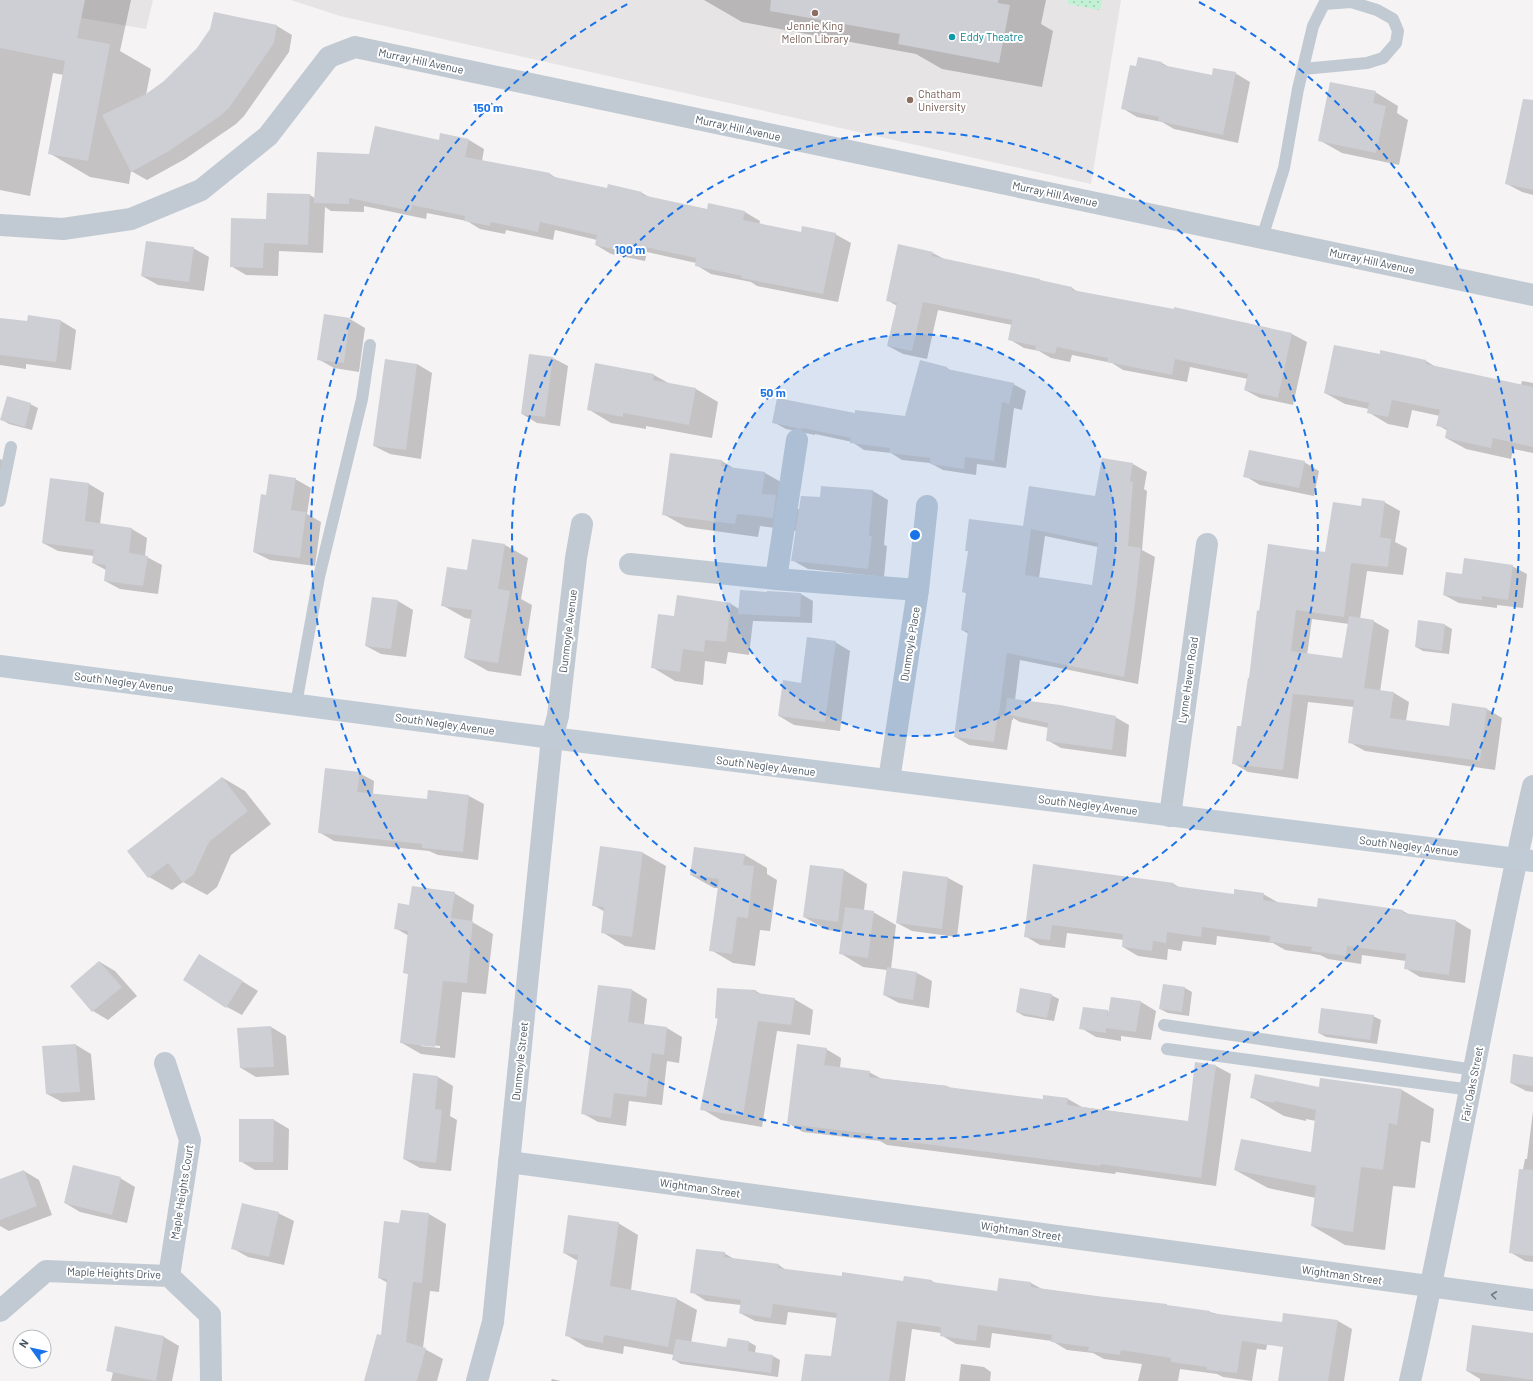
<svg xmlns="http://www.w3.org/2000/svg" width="1533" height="1381" font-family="Barlow,sans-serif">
	<defs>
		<pattern id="green-dots" width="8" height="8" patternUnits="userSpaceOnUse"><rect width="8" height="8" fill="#c3f1d5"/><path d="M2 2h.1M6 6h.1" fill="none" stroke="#a0c6b0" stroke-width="1.8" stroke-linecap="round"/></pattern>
	</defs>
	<rect width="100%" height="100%" fill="#f5f3f3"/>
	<g fill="#e6e4e5">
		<polygon points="0,0 153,0 146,29 0,4"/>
		<polygon points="291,0 1121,0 1091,184 340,16"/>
	</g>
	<polygon fill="url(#green-dots)" points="1068,0 1102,0 1100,10 1068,4"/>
	<g fill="#0003" fill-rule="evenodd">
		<polygon points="0,0 131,0 120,51 151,69 146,95 165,82 198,49 211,30 214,14 277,26 292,35 289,52 244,116 236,124 185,159 147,180 131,171 129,184 90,177 49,153 64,75 53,73 30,196 0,190"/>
		<polygon points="704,0 1046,0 1041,24 1053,31 1042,87 942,69 916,54 742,22"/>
		<polygon points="1162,63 1169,67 1212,76 1235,73 1250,82 1238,143 1174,129 1162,122 1137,117 1122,108 1137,67"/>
		<polygon points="1375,92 1398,106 1397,113 1408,120 1399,165 1342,153 1319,140"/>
		<polygon points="1533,118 1533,195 1522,192 1507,184"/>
		<polygon points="441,134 469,140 484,149 482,161 550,174 558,179 608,189 609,186 642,193 651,198 708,210 745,212 760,221 759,225 802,233 835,234 851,243 838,302 757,286 751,282 711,274 696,265 696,263 647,252 645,261 611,254 596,245 597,240 555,230 553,240 506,230 505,234 480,229 467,221 427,213 426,219 364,206 364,212 331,211 325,207 323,253 279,251 278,276 246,275 231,266 267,220 310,195 316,199 370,155 440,141"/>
		<polygon points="193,248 209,257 204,291 158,285 142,276"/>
		<polygon points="933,253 946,260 1072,288 1078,292 1292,334 1307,342 1293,405 1260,398 1245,390 1248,379 1190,367 1187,382 1123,370 1112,363 1072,355 1070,362 1051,358 1039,351 1024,348 1009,339 1012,325 938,310 927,359 903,354 888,346 897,306 887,300"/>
		<polygon points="0,319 28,322 61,321 76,330 71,370 26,364 26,369 0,365"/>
		<polygon points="350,319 365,328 359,372 334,368 318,359"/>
		<polygon points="1380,355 1426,361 1436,367 1521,385 1522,381 1533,383 1533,453 1513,449 1511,459 1466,449 1446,438 1448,431 1438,425 1440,416 1412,410 1408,428 1388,424 1368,412 1369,409 1345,404 1325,393"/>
		<polygon points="553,358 568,366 560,426 537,423 522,414"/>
		<polygon points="417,364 432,373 421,459 390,454 374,446"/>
		<polygon points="596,364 654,375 670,384 696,389 718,402 712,438 646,426 646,429 611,423 588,409"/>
		<polygon points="947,368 950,370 1013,384 1026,391 1022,410 1014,408 1006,468 977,464 976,475 943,470 930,463 902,460 891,453 864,450 852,442 815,434 815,435 786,429 773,422 855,414 906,417"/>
		<polygon points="30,404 38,408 32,430 9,424 2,420"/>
		<polygon points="671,454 722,461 735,469 765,473 788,486 786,502 800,510 821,498 873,491 888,500 884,545 887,546 884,577 808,569 792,560 797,531 760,526 758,537 686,527 663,514"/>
		<polygon points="0,459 4,461 0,492"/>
		<polygon points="1304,462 1319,471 1314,496 1260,485 1245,476"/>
		<path d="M1133,464L1147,472L1144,489L1147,491L1142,550L1155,557L1138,684L1020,660L1015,700L1115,717L1129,725L1126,757L1061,748L1047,740L1049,728L1020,722L1013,718V720H1012L1007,750L969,745L955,737L969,634L962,630L967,594L964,592L969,552L966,550L1096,498ZM1045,536L1098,547L1093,587L1039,578Z"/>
		<polygon points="51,479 89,484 104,493 100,524 132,529 147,538 145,556 162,565 158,594 120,589 105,581 106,570 93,563 94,556 58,551 43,543"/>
		<polygon points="295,479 311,488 307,514 321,522 315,566 270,560 254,552 267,497"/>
		<path d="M1384,502L1400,511L1395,542L1407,548L1403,575L1367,571L1360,619L1373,621L1389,630L1380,692L1394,693L1409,702L1406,721L1450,727L1487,709L1502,718L1495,770L1365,751L1349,742L1354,707L1308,702L1298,779L1248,772L1233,763L1242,727L1260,612L1326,553L1362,507ZM1312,619L1349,624L1343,659L1307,655Z"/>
		<polygon points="505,545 528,558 521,599 532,605 521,676 488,671 465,658 471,619 465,618 442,605 468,571"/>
		<polygon points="1512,566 1527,574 1523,608 1497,605 1497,608 1459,603 1444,595 1463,575"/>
		<polygon points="768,593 801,594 813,601 812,623 753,621 749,655 728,652 726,664 705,661 703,685 675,681 652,667 675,617 731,604 739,609"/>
		<polygon points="398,601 413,610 406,657 381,654 366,646"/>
		<polygon points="1419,622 1445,625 1452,629 1449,654 1423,651 1416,647"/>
		<polygon points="835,642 850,651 840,731 794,725 779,716"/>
		<polygon points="359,773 374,781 373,794 428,800 429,792 469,796 484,804 478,860 438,855 429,851 334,841 319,832"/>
		<polygon points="223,778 245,791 271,824 231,855 217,887 207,895 183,882 172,890 149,877"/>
		<polygon points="643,853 666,866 655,950 625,946 602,932 605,912 593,905"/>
		<polygon points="745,855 767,868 767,874 777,880 770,931 760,930 755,966 733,963 711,950 719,888 714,888 691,875"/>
		<polygon points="1034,865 1174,884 1180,888 1234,895 1263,894 1279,903 1318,908 1319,900 1403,911 1410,915 1456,921 1471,930 1465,983 1420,977 1405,968 1406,961 1362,955 1361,964 1328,959 1320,955 1285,950 1273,943 1217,936 1216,945 1183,941 1181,951 1168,949 1167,960 1138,956 1123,947 1124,940 1067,933 1065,948 1040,945 1025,936"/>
		<polygon points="811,866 844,870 867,884 864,910 873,912 896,925 891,969 917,973 932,981 929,1008 899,1003 884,995 887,970 863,967 840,953 843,932 827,930 804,917"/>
		<polygon points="903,872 948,878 963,886 957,937 912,931 897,923"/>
		<path d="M454,893L474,905L472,922L493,934L486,994L462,992L455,1058L421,1054L402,1043L409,975L405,972L409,936L395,928L410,906ZM421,1044L440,1046V1048L421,1046Z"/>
		<polygon points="200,955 258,991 242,1015 227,1007"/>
		<polygon points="100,962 115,971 137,996 108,1020 93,1011"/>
		<polygon points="1185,988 1192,992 1189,1016 1168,1013 1160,1009"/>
		<polygon points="632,990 647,999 644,1025 667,1028 682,1037 679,1063 667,1061 662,1105 629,1101 626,1126 598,1122 582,1113"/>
		<polygon points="756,991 761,994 794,999 813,1010 810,1035 777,1031 762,1127 721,1120 702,1109 718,1019 716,1018"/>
		<polygon points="1051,995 1059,999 1054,1021 1024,1016 1017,1012"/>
		<polygon points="1141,1002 1156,1011 1151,1040 1121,1036 1121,1041 1096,1037 1081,1028 1108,1011 1109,1012"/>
		<polygon points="1373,1016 1381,1020 1377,1044 1326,1037 1319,1033"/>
		<polygon points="271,1027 286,1036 289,1075 256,1077 241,1068 238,1029"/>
		<polygon points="76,1045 91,1054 95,1100 62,1102 47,1094 43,1047"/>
		<polygon points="826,1049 841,1058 840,1068 869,1072 882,1079 947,1086 952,1089 1044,1100 1068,1099 1082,1107 1189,1122 1216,1066 1231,1074 1216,1186 1116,1172 1115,1174 887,1145 880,1141 803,1132 788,1123"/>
		<polygon points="1533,1058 1533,1092 1526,1091 1511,1083"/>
		<polygon points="414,1074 438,1077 453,1086 450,1116 457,1120 451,1171 420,1168 404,1159"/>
		<polygon points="1320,1088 1402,1090 1434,1109 1430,1143 1421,1141 1415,1188 1393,1186 1385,1250 1345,1245 1312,1226 1316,1198 1268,1188 1235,1170 1312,1153 1316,1121 1306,1119 1306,1121 1284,1116 1251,1097"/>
		<polygon points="1533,1111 1533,1262 1525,1261 1510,1252 1521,1180 1525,1159 1527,1159"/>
		<polygon points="274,1120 289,1129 288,1170 255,1170 240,1161"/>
		<polygon points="24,1171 39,1180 52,1215 9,1231 0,1226 0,1180"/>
		<polygon points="120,1178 135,1187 127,1223 80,1212 65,1203"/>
		<polygon points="402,1211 429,1214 446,1224 439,1292 430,1291 423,1348 443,1359 437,1381 365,1381 382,1337 388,1283 379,1278 400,1224"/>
		<polygon points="278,1213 294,1221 284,1265 248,1257 232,1248"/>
		<polygon points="618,1223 638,1235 631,1290 677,1299 697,1310 691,1343 727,1348 749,1342 756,1346 755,1353 773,1356 780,1360 778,1377 681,1364 674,1360 674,1355 624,1346 623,1354 586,1347 566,1335 578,1261 564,1253"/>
		<polygon points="724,1253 734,1259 779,1265 786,1270 843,1277 904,1282 932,1281 937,1284 998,1292 1000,1279 1031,1283 1042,1289 1210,1312 1271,1328 1266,1350 1257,1349 1252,1381 1223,1377 1217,1374 1180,1369 1178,1381 1138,1381 1142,1364 1104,1359 1093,1353 1067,1350 1052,1341 992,1333 990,1348 956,1344 941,1335 941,1333 912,1329 905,1381 806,1381 832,1357 837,1318 788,1312 786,1325 755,1321 740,1313 741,1305 706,1301 692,1292"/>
		<polygon points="1338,1321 1352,1329 1344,1381 1279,1381"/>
		<polygon points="116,1327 164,1337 179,1346 172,1381 111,1381 113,1373 107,1370"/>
		<polygon points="1533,1334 1533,1381 1480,1381 1480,1379 1467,1371"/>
		<polygon points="961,1364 984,1367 991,1372 990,1381 959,1381"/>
		<polygon points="552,1379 561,1381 551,1381"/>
	</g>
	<g fill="#cdcfd5" fill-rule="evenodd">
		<polygon points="0,0 85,0 77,38 110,44 88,161 48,154 65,61 0,48"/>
		<polygon points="771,0 998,0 998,3 1010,5 999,63 898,44 900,34 770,11"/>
		<polygon points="214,12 277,25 274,43 229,108 220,116 169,151 131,172 102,115 146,94 164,81 197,48 210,29"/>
		<polygon points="1138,57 1162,62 1162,65 1212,75 1213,68 1236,72 1223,135 1158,121 1159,117 1121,109 1130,65 1136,66"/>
		<polygon points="1330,82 1376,91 1373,103 1386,106 1376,153 1318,141"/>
		<polygon points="1523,99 1533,100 1533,190 1505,184"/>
		<polygon points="375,126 439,140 440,133 469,139 465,157 550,173 550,176 607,188 608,184 642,192 642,195 707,209 708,203 745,211 743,220 801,232 802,226 836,233 823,294 741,278 742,276 695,266 696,258 631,244 630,253 595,245 597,235 540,222 538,232 491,222 490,226 464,221 465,216 412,205 411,211 349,198 349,204 314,203 317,152 369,154"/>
		<polygon points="267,193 310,194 308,245 264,243 263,268 230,267 231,218 266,219"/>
		<polygon points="146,241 194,247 189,282 141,276"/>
		<polygon points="898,244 933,252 932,256 1040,279 1040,280 1072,287 1072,290 1174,309 1174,307 1292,333 1278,398 1244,390 1248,374 1175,359 1172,375 1107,362 1108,358 1057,347 1055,354 1035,350 1036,346 1008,340 1012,320 923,302 912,351 887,346 897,303 886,301"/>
		<polygon points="324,314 350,318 344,363 317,360"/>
		<polygon points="28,315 61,320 56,362 0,355 0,318 27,321"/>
		<polygon points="1334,345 1380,354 1380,350 1426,360 1426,364 1533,387 1533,447 1493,438 1491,448 1445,438 1447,428 1436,426 1440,410 1392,400 1388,417 1367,413 1369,403 1324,393"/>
		<polygon points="529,354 553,357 545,417 521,414"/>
		<polygon points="385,359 417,364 406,450 373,446"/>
		<polygon points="920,360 947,367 947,369 1014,383 1009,404 1002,402 994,461 965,457 964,469 930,464 930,458 889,453 890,448 850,443 851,438 803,428 802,429 772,423 777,398 855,413 855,410 905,416"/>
		<polygon points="595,363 654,374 653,380 696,388 689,425 623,413 623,417 587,410"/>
		<polygon points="7,396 31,403 25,427 0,420"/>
		<polygon points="1249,450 1305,461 1299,488 1243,477"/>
		<polygon points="670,453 722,460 721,466 765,472 762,494 776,495 773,518 737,514 735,524 662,515"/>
		<path d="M1102,458L1133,463L1130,481L1133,482L1128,546L1141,548L1135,603L1124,677L1007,653L999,713H998L994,742L954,737L968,631L961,630L966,593L962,592L968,551H965L969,519L1023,526L1029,486L1095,496ZM1031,529L1098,543L1092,585L1025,575Z"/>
		<polygon points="269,474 296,478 291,510 306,512 300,558 253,552 261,494 266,495"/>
		<polygon points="50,478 89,483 85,521 132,528 129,553 148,556 143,586 104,581 106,565 92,563 94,550 42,543"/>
		<polygon points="821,486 873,490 869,536 872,536 868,569 791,561 801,496 820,497"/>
		<polygon points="1362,498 1385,501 1380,537 1391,539 1388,567 1351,563 1344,617 1296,610 1291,651 1342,658 1349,616 1374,620 1364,688 1394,692 1390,718 1449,726 1452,703 1487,708 1480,761 1348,743 1354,700 1293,694 1283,770 1232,764 1237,726 1241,726 1248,678 1249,678 1257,610 1259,611 1268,544 1325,552 1333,502 1361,506"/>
		<polygon points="472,539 505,544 498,589 510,591 498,663 464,658 472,610 441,606 447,567 467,570"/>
		<polygon points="1464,558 1513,565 1508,600 1482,596 1482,600 1443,595 1446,572 1462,574"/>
		<polygon points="740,590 767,592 767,591 801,593 800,617 738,614"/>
		<polygon points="677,595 731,603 726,642 705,640 704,652 683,649 680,672 651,668 658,614 674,616"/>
		<polygon points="372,597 398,600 391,649 365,646"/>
		<polygon points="1418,620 1445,624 1442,651 1415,647"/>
		<polygon points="807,637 836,641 825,722 778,716 783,680 801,683"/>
		<polygon points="1007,698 1060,705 1116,716 1112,750 1046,741 1048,723 1005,714"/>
		<polygon points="325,768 360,772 357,792 427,799 428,790 469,795 463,852 422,848 422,844 318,833"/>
		<polygon points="222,777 248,811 209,842 194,874 183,883 168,863 148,878 127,851"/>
		<polygon points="600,846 643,852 632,937 601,933 604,907 592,906"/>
		<polygon points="694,847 745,854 743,865 754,866 748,918 737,917 732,954 709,951 719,879 690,875"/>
		<polygon points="1033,864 1174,883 1174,886 1234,894 1234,889 1264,893 1263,900 1317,907 1318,898 1403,910 1403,913 1456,920 1449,975 1404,969 1406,954 1347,946 1346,956 1311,951 1312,947 1269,942 1270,936 1202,927 1201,937 1167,932 1166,943 1153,941 1152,951 1122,947 1123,934 1052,925 1050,940 1024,937"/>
		<polygon points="810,865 844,869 838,922 803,917"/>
		<polygon points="903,871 948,877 942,929 896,923"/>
		<polygon points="412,886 455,892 451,918 473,921 467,983 443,981 435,1047 400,1043 408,974 403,973 408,931 394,929 398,903 409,905"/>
		<polygon points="845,907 874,911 868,958 839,954"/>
		<polygon points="199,954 243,981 226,1008 183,980"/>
		<polygon points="99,961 122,987 92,1012 70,986"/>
		<polygon points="887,967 917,972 913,1000 883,995"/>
		<polygon points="1163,984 1185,987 1182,1012 1159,1009"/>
		<polygon points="598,985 632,989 628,1022 667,1027 664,1055 652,1053 646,1097 614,1093 611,1118 581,1114"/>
		<polygon points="717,988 756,990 756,993 795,998 791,1025 758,1021 743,1116 700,1110 718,1018 715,1018"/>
		<polygon points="1020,988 1052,994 1047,1018 1016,1012"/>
		<polygon points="1111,997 1141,1001 1136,1032 1106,1028 1106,1033 1079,1029 1083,1007 1108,1010 1107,1020"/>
		<polygon points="1321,1008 1374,1015 1370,1040 1318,1033"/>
		<polygon points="271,1026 274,1067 240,1068 237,1028"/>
		<polygon points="76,1044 80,1092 46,1094 42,1046"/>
		<polygon points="797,1044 827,1048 824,1065 870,1071 869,1077 948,1086 947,1087 1043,1099 1043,1095 1068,1098 1067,1105 1188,1121 1195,1062 1216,1065 1201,1178 1101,1164 1100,1166 870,1137 871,1134 787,1124"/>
		<polygon points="1513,1054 1533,1057 1533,1086 1510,1083"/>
		<polygon points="413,1073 438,1076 435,1109 442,1110 436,1163 403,1159"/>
		<polygon points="1255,1074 1319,1087 1320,1078 1402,1089 1397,1125 1389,1123 1383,1170 1361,1167 1353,1232 1311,1226 1316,1186 1234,1170 1241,1139 1311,1152 1316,1110 1274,1101 1274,1103 1250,1098"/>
		<polygon points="239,1119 274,1119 273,1162 239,1162"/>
		<polygon points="73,1165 121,1177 112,1215 64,1203"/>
		<polygon points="1519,1169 1533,1170 1533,1256 1509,1253"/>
		<polygon points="24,1170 37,1206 0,1220 0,1179"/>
		<polygon points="242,1203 279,1212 269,1257 231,1249"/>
		<polygon points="401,1210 429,1213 422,1283 413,1282 406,1342 426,1348 417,1381 364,1381 377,1334 381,1335 387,1279 378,1278 384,1221 399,1223"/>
		<polygon points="568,1215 619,1222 610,1286 677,1298 668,1347 604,1335 603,1343 565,1336 578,1255 563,1253"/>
		<polygon points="696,1249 725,1252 724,1257 779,1264 778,1268 842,1276 842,1272 903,1281 904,1276 932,1280 932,1282 997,1291 999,1278 1031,1282 1031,1287 1096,1296 1167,1304 1167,1305 1210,1311 1210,1313 1282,1322 1283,1313 1338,1320 1328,1381 1278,1381 1283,1347 1242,1341 1237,1373 1207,1370 1207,1367 1171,1362 1171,1358 1121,1350 1120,1355 1088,1351 1089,1347 1051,1342 1052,1335 978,1325 976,1341 940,1336 941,1327 897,1321 889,1381 801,1381 805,1354 831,1356 837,1313 773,1304 771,1318 739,1313 741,1300 690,1293"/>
		<polygon points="1472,1325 1533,1333 1533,1380 1466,1371"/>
		<polygon points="115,1326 164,1336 156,1381 106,1371"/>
		<polygon points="728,1338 749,1341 748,1351 773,1355 771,1373 672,1360 676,1339 726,1347"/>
	</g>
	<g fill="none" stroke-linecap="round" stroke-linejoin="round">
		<g stroke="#c1cad2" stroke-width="12">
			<polyline points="1262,238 1284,168 1298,89 1313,26 1324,4 1351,2 1377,10 1393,19 1398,31 1396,43 1383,58 1367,63 1303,69"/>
			<polyline points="0,501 11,447"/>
			<polyline points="296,704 319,577 362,399 370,345"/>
			<polyline points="1164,1025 1475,1070"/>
			<polyline points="1167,1049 1471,1090"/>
		</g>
		<g stroke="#c1cad2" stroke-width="22">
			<polyline points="0,225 63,229 131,219 201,190 268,136 329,57 355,47 1533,295"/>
			<polyline points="630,564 776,579 918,590"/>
			<polyline points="776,579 797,440"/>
			<polyline points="889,780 918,590 927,506"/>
			<polyline points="1170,816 1207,544"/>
			<polyline points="165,1063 190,1140 169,1276"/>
			<polyline points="509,1162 1533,1300"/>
			<polyline points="0,1311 46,1271 169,1276 210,1315 211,1381"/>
			<polyline points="477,1381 493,1322 552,738 558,716 576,558 582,524"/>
			<path d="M1410,1381C1455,1184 1487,984 1533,786"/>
		</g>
		<polyline stroke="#c1cbd6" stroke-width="22" points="0,666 552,738 1533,861"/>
	</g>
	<defs><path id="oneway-chevron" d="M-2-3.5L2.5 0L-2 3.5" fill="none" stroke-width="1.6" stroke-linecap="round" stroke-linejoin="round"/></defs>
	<use stroke="#6e7983" href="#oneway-chevron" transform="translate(1494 1295) rotate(-173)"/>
	<circle cx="915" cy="535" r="201" fill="#1a73e8" fill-opacity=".12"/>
	<g fill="none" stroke="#1a73e8" stroke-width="2" stroke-dasharray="7 5">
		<circle cx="915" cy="535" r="201"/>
		<circle cx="915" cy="535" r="403"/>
		<path d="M1199 2A604 604 0 1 1 631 2"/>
	</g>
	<g fill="#8d6e63" stroke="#fff" stroke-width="1.5">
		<circle cx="815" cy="13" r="4"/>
		<circle cx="910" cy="100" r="4"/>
	</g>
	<circle fill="#0f9aa8" stroke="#fff" stroke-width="1.5" cx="952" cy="37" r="4"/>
	<g text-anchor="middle" stroke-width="4" stroke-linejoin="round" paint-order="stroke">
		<g font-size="11" fill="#785e54" stroke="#fff">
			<text x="815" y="30">Jennie King<tspan x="815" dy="13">Mellon Library</tspan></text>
			<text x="918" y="98" text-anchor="start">Chatham<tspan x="918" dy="13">University</tspan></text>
		</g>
		<g font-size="11" fill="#0d838f" stroke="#fff" text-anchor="start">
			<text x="960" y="41">Eddy Theatre</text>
		</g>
		<g font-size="11" fill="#4a5661" stroke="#fff">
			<text transform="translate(421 61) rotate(12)" y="4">Murray Hill Avenue</text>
			<text transform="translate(738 128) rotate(12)" y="4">Murray Hill Avenue</text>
			<text transform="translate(1055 194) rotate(12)" y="4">Murray Hill Avenue</text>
			<text transform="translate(1372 261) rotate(12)" y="4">Murray Hill Avenue</text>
			<text transform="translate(568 631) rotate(-83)" y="4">Dunmoyle Avenue</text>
			<text transform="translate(910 644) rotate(-81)" y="4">Dunmoyle Place</text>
			<text transform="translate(1188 680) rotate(-82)" y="4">Lynne Haven Road</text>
			<text transform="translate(124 682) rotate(7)" y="4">South Negley Avenue</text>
			<text transform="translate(445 724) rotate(8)" y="4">South Negley Avenue</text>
			<text transform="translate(766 766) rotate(7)" y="4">South Negley Avenue</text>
			<text transform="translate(1088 805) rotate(7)" y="4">South Negley Avenue</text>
			<text transform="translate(1409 846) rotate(7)" y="4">South Negley Avenue</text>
			<text transform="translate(520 1061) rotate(-84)" y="4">Dunmoyle Street</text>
			<text transform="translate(1472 1084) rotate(-79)" y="4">Fair Oaks Street</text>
			<text transform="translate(700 1188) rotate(8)" y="4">Wightman Street</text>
			<text transform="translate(182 1192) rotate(-81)" y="4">Maple Heights Court</text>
			<text transform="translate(1021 1231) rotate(8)" y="4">Wightman Street</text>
			<text transform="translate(114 1273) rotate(2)" y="4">Maple Heights Drive</text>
			<text transform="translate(1342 1275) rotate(8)" y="4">Wightman Street</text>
		</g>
	</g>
	<circle cx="915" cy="535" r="6" fill="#1a73e8" stroke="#fff" stroke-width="2"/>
	<g font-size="12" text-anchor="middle" font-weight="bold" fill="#1a73e8" stroke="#fff" stroke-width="4" stroke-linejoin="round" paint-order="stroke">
		<text x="488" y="112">150 m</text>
		<text x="630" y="254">100 m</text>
		<text x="773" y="397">50 m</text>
	</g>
	<g transform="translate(32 1349) rotate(303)"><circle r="19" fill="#ffffff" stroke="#b7bbc0"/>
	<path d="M0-3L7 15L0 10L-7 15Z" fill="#1a73e8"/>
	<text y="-6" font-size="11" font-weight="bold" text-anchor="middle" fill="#4a5661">N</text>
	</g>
</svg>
